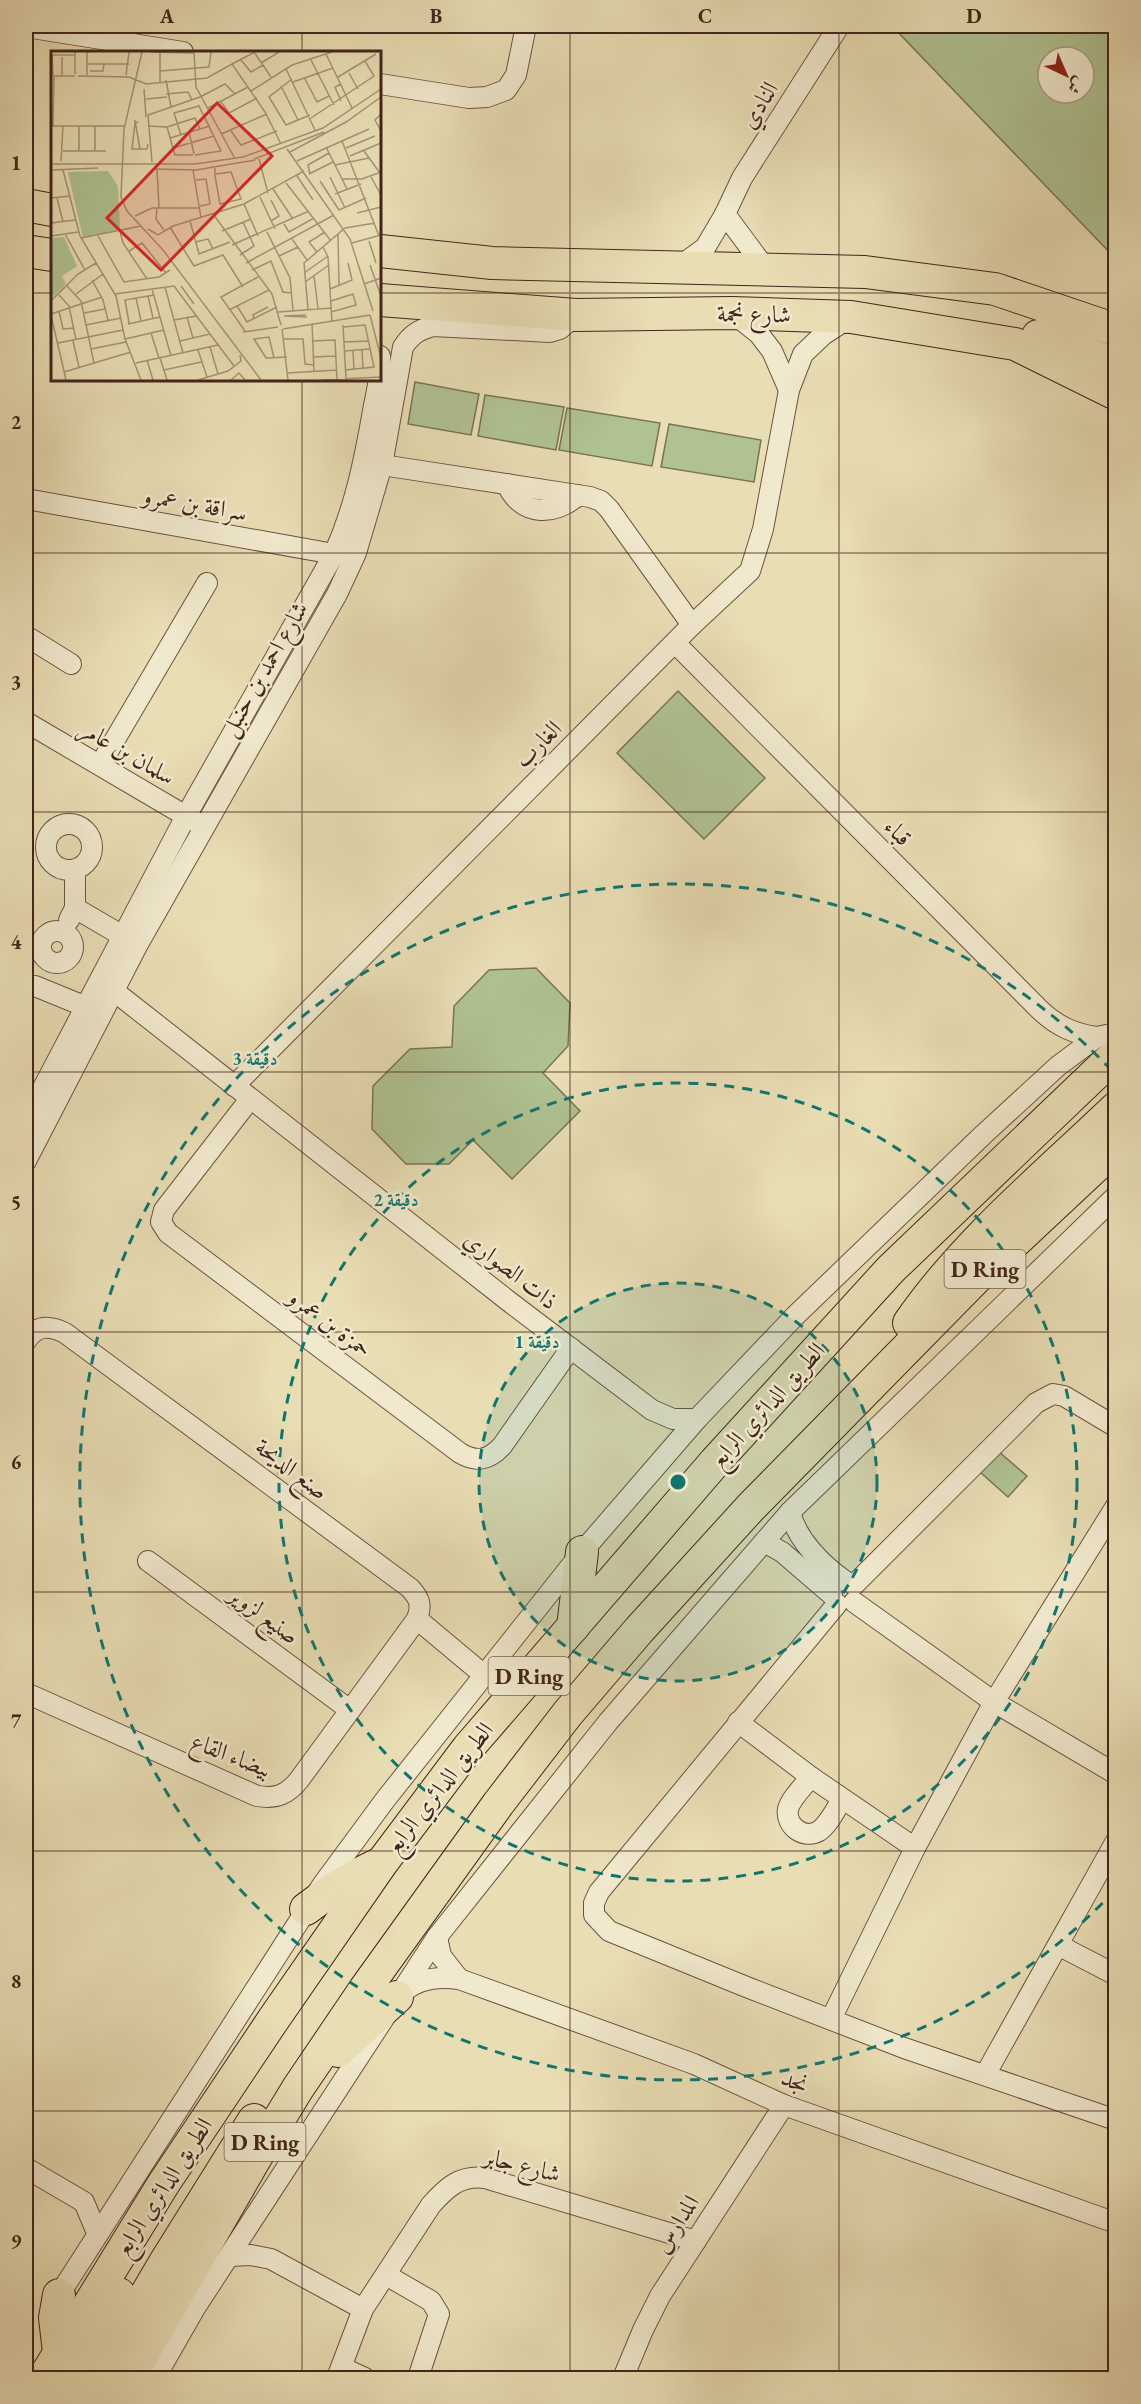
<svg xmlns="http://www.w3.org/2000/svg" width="1141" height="2404" font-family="'EB Garamond',Amiri,serif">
	<rect width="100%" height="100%" fill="#e9ddb4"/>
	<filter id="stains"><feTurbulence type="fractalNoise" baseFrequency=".00333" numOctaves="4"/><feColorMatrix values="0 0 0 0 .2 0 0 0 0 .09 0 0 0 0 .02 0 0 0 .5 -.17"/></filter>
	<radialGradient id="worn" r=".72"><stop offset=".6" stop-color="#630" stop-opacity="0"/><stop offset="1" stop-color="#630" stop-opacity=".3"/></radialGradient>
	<g fill="#b0c292" stroke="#797456" stroke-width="1.5" fill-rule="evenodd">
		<path d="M892,26H1115V258ZM1048,57H1084V93H1048Z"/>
		<polygon points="415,382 479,394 471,435 408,424"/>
		<polygon points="485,395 564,407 556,450 478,436"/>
		<polygon points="567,408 660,423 652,466 559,450"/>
		<polygon points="669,424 761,440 754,482 661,467"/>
		<polygon points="678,691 765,778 704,839 617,753"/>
		<polygon points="536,968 570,1003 568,1046 543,1073 580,1111 512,1179 473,1140 449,1164 406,1164 372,1129 373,1086 410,1049 452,1047 454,1006 489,970"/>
		<polygon points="998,1451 1027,1476 1008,1497 980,1472"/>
	</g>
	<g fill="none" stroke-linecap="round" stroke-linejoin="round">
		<g stroke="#6c5340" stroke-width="22">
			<g id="minor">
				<polyline points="26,27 183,52"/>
				<polyline points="380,84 469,98 487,97 506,90 516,75 526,26"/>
				<polyline points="725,214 765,268"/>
				<polyline points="677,268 705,248 725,214 742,178 839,26"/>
				<polyline points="734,314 759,334 772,351 789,390"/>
				<polyline points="382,465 590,497 601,501 609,509 692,625"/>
				<path d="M507,484C520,516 555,517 578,495"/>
				<polyline points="26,499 334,554 344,554"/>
				<polyline points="26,636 71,664"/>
				<path d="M675,643L1040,1010C1057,1026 1074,1034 1097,1037"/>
				<polyline points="26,722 196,822"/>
				<polyline points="100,765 207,583"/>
				<circle cx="69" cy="847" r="23"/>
				<polyline points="75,908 133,942"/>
				<polyline points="69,920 75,908 75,870"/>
				<circle cx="57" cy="947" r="16"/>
				<polyline points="35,986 96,1011"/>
				<polyline points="114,991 511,1303 652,1410 673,1419 697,1419"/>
				<polyline points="234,1086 692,625 750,571 763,529 789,390 803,354 823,335 849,318"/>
				<path d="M250,1099L164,1210L161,1222L168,1233L460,1453C477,1463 489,1460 502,1446L571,1348"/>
				<path d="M26,1120L186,816L334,554C355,507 364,462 373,411C376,392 382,375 380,356"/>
				<path d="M26,1161L138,944L337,594L356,553L382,465L403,347C411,335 418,330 433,326L550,332L560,329L576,315"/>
				<path d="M26,1341C36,1325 49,1325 65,1333L410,1588C420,1599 422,1605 417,1619L299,1780C287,1795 276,1799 257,1796L26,1693"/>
				<path d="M790,1512C797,1540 822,1565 845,1581"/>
				<polyline points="764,1542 782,1552 832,1595"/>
				<polyline points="148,1561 350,1710"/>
				<polyline points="854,1585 1036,1403 1053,1394 1064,1396 1116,1427"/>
				<polyline points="854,1602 994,1702 1116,1774"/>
				<polyline points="837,1604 599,1892 594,1903 594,1915 609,1931 749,1988 904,2048 1116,2120"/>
				<polyline points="417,1619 484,1675"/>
				<polyline points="738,1722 811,1777 915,1848"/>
				<path d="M811,1777C804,1786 791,1798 788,1809C785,1826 804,1840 819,1831C829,1824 836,1809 842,1799"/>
				<polyline points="437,1937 441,1956 459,1979"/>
				<polyline points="1058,1945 1116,1975"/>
				<path d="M402,1993C418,1978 438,1976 459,1979L694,2064L784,2105L1116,2223"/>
				<polyline points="831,2019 915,1848 994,1702 1116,1506"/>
				<polyline points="985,2075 1116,1841"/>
				<polyline points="26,2168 84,2202 97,2233"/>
				<polyline points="230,2256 251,2255 271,2259 363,2309"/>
				<polyline points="386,2275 431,2301 439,2314 418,2378"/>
				<polyline points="59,2295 323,1884 385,1800 582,1552 697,1419 795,1316 984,1134 1058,1066 1097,1037 1116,1033"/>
				<polyline points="341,2367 365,2378"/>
				<polyline points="155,2378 195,2308 437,1937 608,1722 790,1512 1116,1196"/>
				<path d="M337,2378L363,2309L431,2205C447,2187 460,2175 485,2178L696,2241"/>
				<polyline points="623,2378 643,2330 660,2296 784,2105"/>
			</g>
		</g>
		<g stroke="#42251a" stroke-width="34">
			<g id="primary">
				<polyline points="26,205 52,210"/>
				<polyline points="26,251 52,255"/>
				<polyline points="380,251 492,263 865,272 995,289 1116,330"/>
				<polyline points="380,300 576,315 731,313 851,317 1015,344 1116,394"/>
				<polyline points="1038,336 1116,364"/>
				<path d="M909,1323C965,1242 1045,1176 1116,1108"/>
				<polyline points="573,1627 582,1552"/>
				<path d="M306,1909C329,1891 351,1877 377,1865"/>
				<polyline points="338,2051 397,1997"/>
				<polyline points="59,2295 55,2318 59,2352"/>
				<polyline points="44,2378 164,2183 273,2020 381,1864 468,1748 715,1462 891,1269 1116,1054"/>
				<polyline points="72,2378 119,2294"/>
				<polyline points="97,2378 164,2264 254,2120"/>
				<polyline points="129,2378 253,2162 298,2088 365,1989 498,1804 568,1713 639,1630 751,1507 975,1279 1116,1147"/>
			</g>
		</g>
		<use href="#minor" stroke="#f1e9ce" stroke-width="20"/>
		<use href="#primary" stroke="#e9ddb4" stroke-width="32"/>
	</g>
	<path fill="none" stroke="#42251a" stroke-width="1.5" stroke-opacity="0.55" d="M302,26V52M570,26V2378M839,26V2378M26,293H52M380,293H1116M302,380V2378M26,553H1116M26,812H1116M26,1072H1116M26,1332H1116M26,1592H1116M26,1851H1116M26,2111H1116"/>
	<circle cx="678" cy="1482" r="199" fill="#0f766e" fill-opacity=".12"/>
	<g fill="none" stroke="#0f766e" stroke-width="3" stroke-dasharray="10 8">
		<circle cx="678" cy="1482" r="199"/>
		<circle cx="678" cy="1482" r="399"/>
		<path d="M1115 1890A598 598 0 1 1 1115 1074"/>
	</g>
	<g text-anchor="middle" stroke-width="5" stroke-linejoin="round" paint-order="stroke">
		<g fill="#f1e9ce" stroke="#766050" stroke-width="1.5">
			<rect x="944.5" y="1250" width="81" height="38" rx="4.5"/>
			<rect x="488.5" y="1657" width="81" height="38" rx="4.5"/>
			<rect x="224.5" y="2123" width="81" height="38" rx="4.5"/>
		</g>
		<g font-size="22" font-weight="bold" fill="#42251a">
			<text x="985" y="1277">D Ring</text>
			<text x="529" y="1684">D Ring</text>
			<text x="265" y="2150">D Ring</text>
		</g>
		<g font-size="24" fill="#42251a" stroke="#f1e9ce">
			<text transform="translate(759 105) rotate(-58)" y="8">النادي</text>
			<text transform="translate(754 314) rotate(1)" y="8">شارع نجمة</text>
			<text transform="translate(195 504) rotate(10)" y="8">سراقة بن عمرو</text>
			<text transform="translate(264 669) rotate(-60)" y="8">شارع احمد بن حنبل</text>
			<text transform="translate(538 744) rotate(-45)" y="8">الغارب</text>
			<text transform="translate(127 752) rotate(30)" y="8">سلمان بن عامر</text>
			<text transform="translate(898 832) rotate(45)" y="8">قباء</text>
			<text transform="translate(511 1270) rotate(38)" y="8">ذات الصواري</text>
			<text transform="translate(330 1323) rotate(37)" y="8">حمزة بن عمرو</text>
			<text transform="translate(767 1405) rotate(-48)" y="8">الطريق الدائري الرابع</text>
			<text transform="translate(292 1469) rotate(37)" y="8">صنع الديحة</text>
			<text transform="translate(264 1615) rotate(36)" y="8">صنيع لزوير</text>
			<text transform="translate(231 1755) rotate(21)" y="8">بيضاء القاع</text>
			<text transform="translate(439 1788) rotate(-52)" y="8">الطريق الدائري الرابع</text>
			<text transform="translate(795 2081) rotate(22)" y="8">نجد</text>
			<text transform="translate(522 2165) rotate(14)" y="8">شارع جابر</text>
			<text transform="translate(163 2187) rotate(-57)" y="8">الطريق الدائري الرابع</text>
			<text transform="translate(676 2224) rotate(-57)" y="8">المدارس</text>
		</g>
	</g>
	<g transform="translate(51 51)">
		<rect width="330" height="330" fill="#e9ddb4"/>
		<path d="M57,120L67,135L69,179L32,187L17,121ZM13,186L26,215L11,225L15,233L0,248V187Z" fill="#b0c292"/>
		<path fill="none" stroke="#a69376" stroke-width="1.5" d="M91,1L73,78L70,146L76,160L112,199L210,329M99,1L143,2M109,1V31M143,1L145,36L183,106M203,1L220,26M275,3L301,57M0,4H24M1,4L2,25M11,6V25M259,7L283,54M190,9L200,21L212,14M210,12L228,1M36,13H78M181,13L204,1M235,18L264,79M39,20H52L53,13M109,20L158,16L160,1M298,22L307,38M24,23V1M36,24V1M75,24L78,1M3,25H24M27,25L78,26L95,33L156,27L181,13L214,61L230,93M253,26L266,51L278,45M287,26L325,3M241,28L218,46L235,74L259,64M115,29L120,56M242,31L282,17M290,33L284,36L290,50M230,35L247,69M93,38L95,66M200,40L241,14L281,1M115,43L137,41L141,49M95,48L116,46M170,51L178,62L206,47M157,57L197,36M330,63L324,69L330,80M260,67L323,25L314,10M84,72L81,98H96L97,93M87,72L84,70L89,98M0,75H74M2,75L3,25M97,75L116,76M116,76L124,104H142M116,76L144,67L149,78M180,80L190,94L226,80M138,81L143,103M170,83L216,63M130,84L123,62L148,55L170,100L144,104M119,87L159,75M291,90L328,185M275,96L296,138M122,97L163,85M295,97L324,85M236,98L299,188L322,260M12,100H55M28,100V75M44,100V75M313,100L329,122M239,101L295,71L330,46M299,105L330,92M203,108L273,81M208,108L217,142M10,110L12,75M246,110L318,78M101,111L97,64L149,46L174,33L184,43M0,113H144L192,106L272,77L330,38M284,114L318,107M164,117V125L169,153L190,148L180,121L165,123M103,118L145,119L204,109M0,119L47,117M12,119L29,185L65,245L74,288L90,329M106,119L108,157M142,119L150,167M258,123L282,111M259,123L257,114L278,102M246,125L262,149M279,126L294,157M320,126L330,144M291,128H311L330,121M145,129L155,128L159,153L149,155M269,130L288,159L315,147M235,132L280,190M222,138L242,168M284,143L310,133M209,146L224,178M0,147L19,145M6,147L12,171M220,149L228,165L220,170M193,153L207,185M106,157L105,168L113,179M306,162L330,156M162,163L221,243L230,274M84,165L101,157H149M139,170L148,203L179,191M0,172L24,169M233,173L238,181L263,167M119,176L143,215L172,204L192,236M97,178L107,184L122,175L193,153L253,120M69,180L72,192L96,228M171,180L200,168M216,181L239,227L242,259M14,183L34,219M287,183L288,235M0,185L27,181M47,185L73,231L108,226L119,219M30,187L90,175M241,188L256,209M318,190L325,212M144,191L157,188L162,198M301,192L330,184M181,194L258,160M272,196L277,206L281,271M78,200L91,192L115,222M266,201L258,191L274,181M189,204L203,195L192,171M228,205L247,196M195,212L283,164M319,214L330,245M201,219L220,210L232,241L241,242M253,222L277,205M263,225L267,258M41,229L52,249L57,269M254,231L278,214M313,233L330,227M16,235L30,250L43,312M130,235L143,253M114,236L132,302M101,238L120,305M279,238L301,229L297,212M25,243L52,223M64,243L123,235L183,315M8,244L18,255L25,289M97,245L102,267M85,247L90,270M0,250L27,223L45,212M280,250L302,243L305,254L280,261M186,255L196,271L226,256M257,258L253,212L294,177L324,172M178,259L218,239M8,260L12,278L23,277M227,261L280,257M33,262L54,258M0,263L51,246M0,264L15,329M255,264L233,265L256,266M319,264L330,307M136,266L142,287M203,268L202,264L217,256M123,269L145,265M78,272L74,249L103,244M261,272L263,321M77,273L109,266M35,274L70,267M292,274L295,328M293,276L314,274L323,316L294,319M231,278L237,329M232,278L319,264M194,280L170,246L207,226M192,281L227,276M100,282L108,307M74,288L113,279M232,288H252L254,313L263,314M22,290L28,316M129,290L159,283M261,290L284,289L286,329M293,291L318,290M7,292L72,279M159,296L167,323M40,298L75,291M147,299L156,326M302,299L303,319M311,299L312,318M294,300L319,298M262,306L285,305M109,307L116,329M223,307L218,286L203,288L215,307H217L236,306M96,309L102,329M85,312L167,294M113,319L150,311M13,321L80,301M237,322L286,319M147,329L177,320L190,310L189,304M180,329L188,322L194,329M270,329L330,326"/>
		<path fill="#d62828" fill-opacity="0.15" stroke="#d62828" stroke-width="3" d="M166,52L221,105L110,219L56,167Z"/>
		<rect width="330" height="330" fill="none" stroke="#42251a" stroke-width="3"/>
	</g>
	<circle cx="678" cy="1482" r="9" fill="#0f766e" stroke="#f1e9ce" stroke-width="3"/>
	<g font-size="18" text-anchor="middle" font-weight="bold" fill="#0f766e" stroke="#f1e9ce" stroke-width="5" stroke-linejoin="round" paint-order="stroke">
		<text x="255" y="1065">3 دقيقة</text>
		<text x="396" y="1206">2 دقيقة</text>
		<text x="537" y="1348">1 دقيقة</text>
	</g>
	<rect width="1141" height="2404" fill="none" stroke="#e9ddb4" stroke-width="66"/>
	<g transform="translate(1066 75) rotate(136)"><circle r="28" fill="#f1e9ce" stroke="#ab9b86" stroke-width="1.5"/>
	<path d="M0-4.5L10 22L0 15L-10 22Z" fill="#8f2418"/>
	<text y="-9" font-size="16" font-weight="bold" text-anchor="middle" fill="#42251a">ش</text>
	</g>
	<rect x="33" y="33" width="1075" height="2338" fill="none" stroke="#42251a" stroke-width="2"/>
	<g font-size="20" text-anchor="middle" font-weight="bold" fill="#42251a">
		<text x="167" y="23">A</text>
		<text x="436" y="23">B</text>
		<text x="705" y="23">C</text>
		<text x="974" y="23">D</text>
		<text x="16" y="170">1</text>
		<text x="16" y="429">2</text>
		<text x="16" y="689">3</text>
		<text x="16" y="949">4</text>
		<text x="16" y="1209">5</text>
		<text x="16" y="1469">6</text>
		<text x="16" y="1728">7</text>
		<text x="16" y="1988">8</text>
		<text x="16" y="2248">9</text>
	</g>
	<rect width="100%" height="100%" filter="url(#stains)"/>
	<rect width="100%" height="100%" fill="url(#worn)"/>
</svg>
